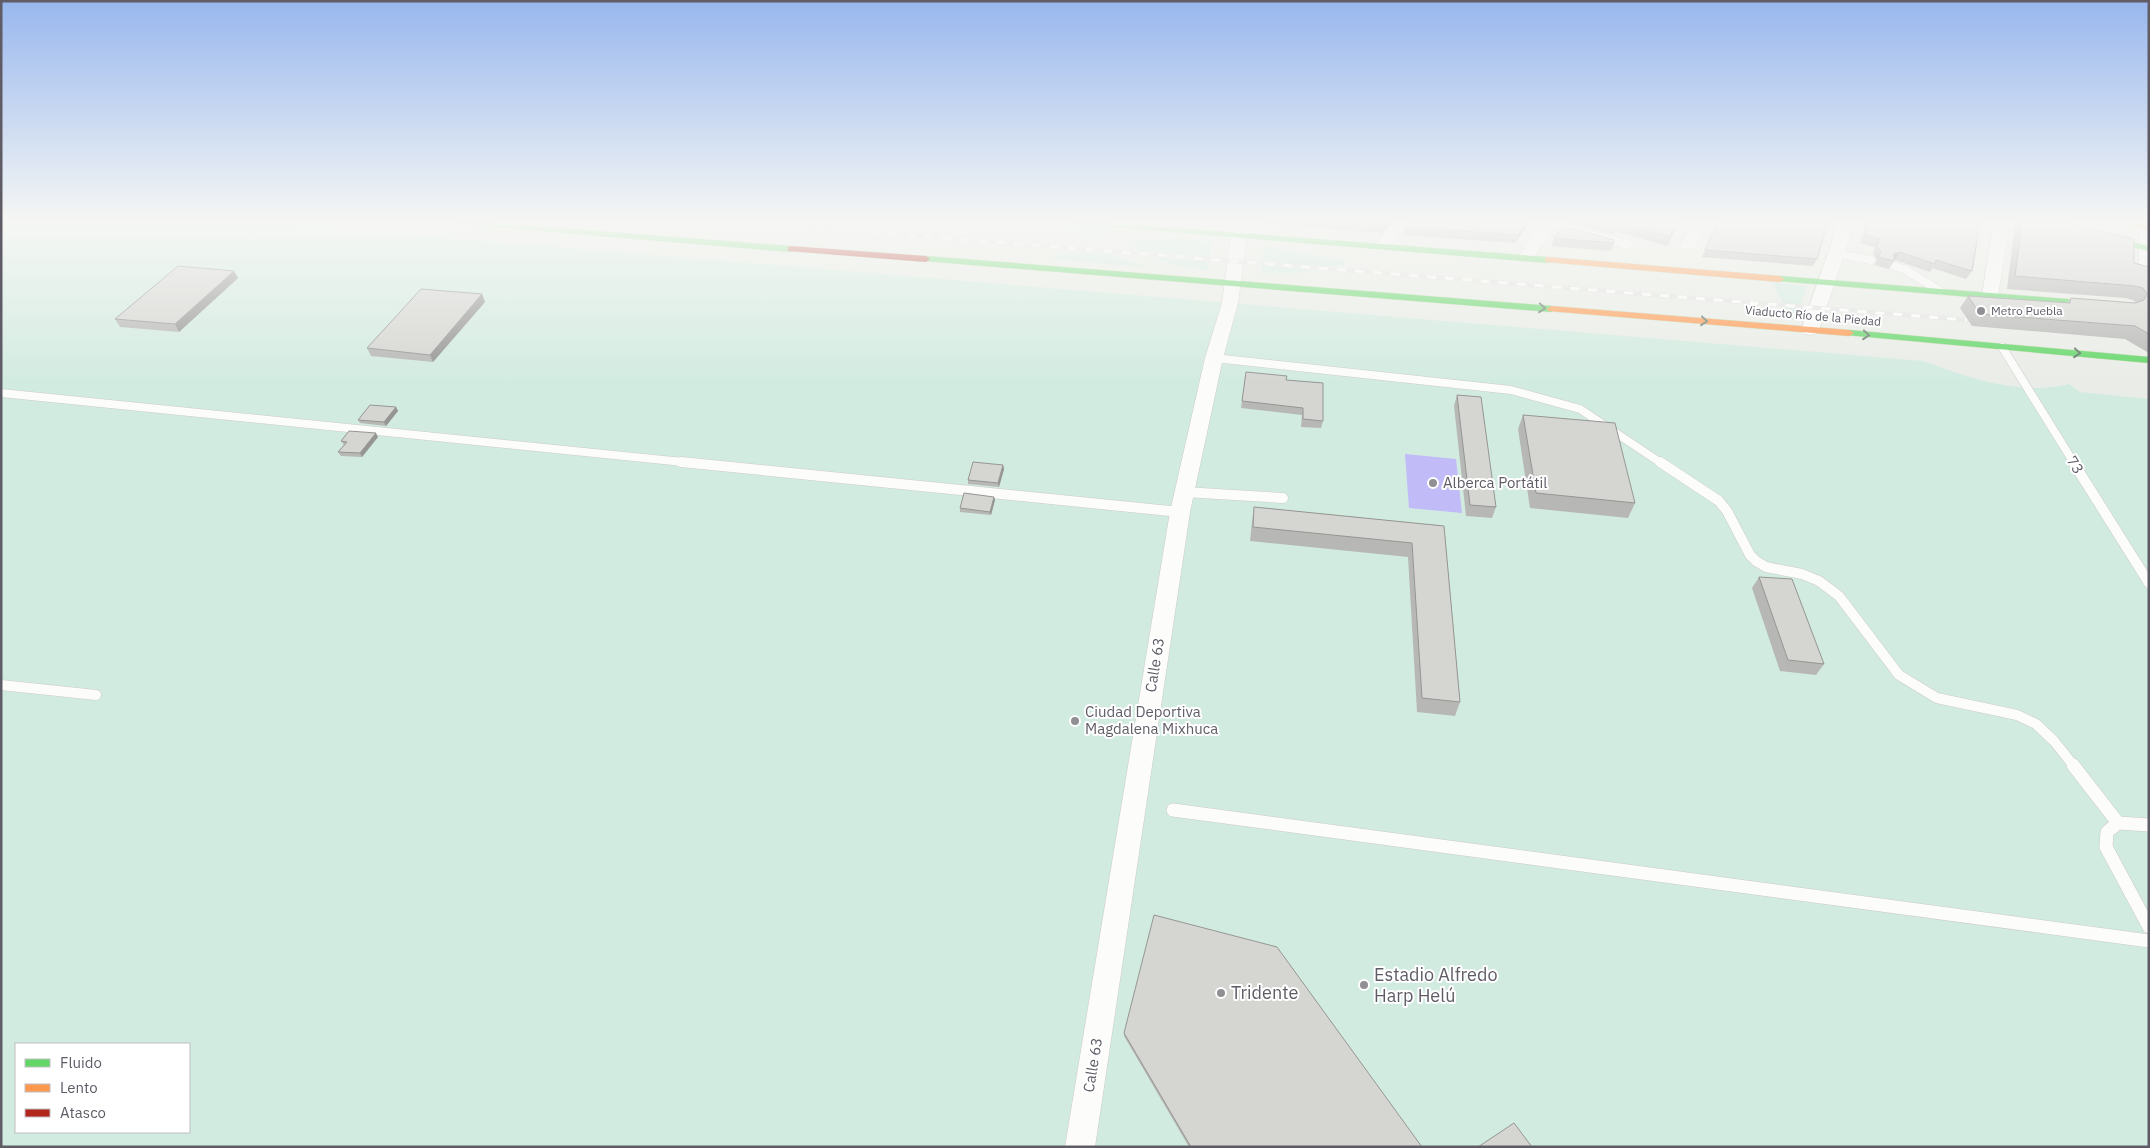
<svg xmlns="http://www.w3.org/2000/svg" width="2150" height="1148" font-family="'IBM Plex Sans',sans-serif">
	<rect width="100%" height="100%" fill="#eaede7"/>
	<g fill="#d2ebe1" fill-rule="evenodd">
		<path d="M1,222H259L1924,361C1969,378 2020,396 2069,384L2080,392L2149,399V1147H1ZM16,1044H189V1132H16Z"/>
		<polygon points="1058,227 1127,232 1128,233 1083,235 1059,231"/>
		<path d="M1174,238L1212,242L1208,270C1179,268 1151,260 1127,243L1130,241Z"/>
		<polygon points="1263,246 1342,260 1345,264 1298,273 1261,273"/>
		<polygon points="1074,252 1109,254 1150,268 1052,259 1059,255"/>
		<polygon points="1772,282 1807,286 1795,320 1792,320"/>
	</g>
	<polygon fill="#c1bbf8" points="1405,454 1456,459 1462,513 1409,508"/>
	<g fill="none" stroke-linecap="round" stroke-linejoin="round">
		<g stroke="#cbcbcb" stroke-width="9">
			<g id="lane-far2">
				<polyline points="1836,254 1871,260"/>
				<polyline points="1894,266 1904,269 1940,291"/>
				<polyline points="2002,347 2074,463"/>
				<polyline points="1214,358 1511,390 1580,409 1661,463"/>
				<polyline points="1,393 693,463"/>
			</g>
		</g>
		<g stroke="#cbcbcb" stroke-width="11">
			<g id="lane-far1">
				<polyline points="681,462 1180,512"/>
				<polyline points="1660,462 1719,501 1727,511 1750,555 1756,561 1766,567 1802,574 1819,581 1839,596 1899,675 1937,698 2017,715 2036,724 2054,741 2074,766"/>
				<polyline points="2073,462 2149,583"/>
				<polyline points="1184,492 1283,498"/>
				<polyline points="1,685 96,695"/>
			</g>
		</g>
		<g stroke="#cbcbcb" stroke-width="14">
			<g id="lane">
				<polyline points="2073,765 2118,823"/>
				<polyline points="1173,810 2149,941"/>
				<polyline points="2149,825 2118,823 2107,832 2106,847 2149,927"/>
			</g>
		</g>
		<g stroke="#cbcbcb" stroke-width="1">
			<g id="street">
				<polygon points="1244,222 1260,222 1247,236 1238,303 1223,358 1190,512 1095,1147 1065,1147 1170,512 1205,358 1222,303 1231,235"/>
				<polygon points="1394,222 1410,222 1388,249 1376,249 1374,246"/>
				<polygon points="1537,222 1560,222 1632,241 1634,244 1632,247 1626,249 1552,229 1532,261 1520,261 1518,258 1539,225"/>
				<polygon points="1693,222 1708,222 1694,249 1682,249 1680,246"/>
				<polygon points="1839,222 1855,222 1819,330 1816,334 1810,335 1804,334 1801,330"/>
				<polygon points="1994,222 2010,222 1998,295 1996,299 1984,299 1982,295"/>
				<polygon points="2139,222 2149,222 2149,272 2141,271 2139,268"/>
			</g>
		</g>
		<g stroke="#c8d8b3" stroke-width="1">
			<g id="fast">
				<polygon points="454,222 483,222 791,246 795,249 791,252 458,224"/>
				<polygon points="1070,222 1099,222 1548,257 1552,260 1548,263 1074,224"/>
				<polygon points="2030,222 2043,222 2149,246 2149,251"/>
				<polygon points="926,256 1551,306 1555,309 1551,312 923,261 923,257"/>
				<polygon points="1780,276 2104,302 2108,305 2104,308 1777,281 1777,277"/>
				<polygon points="1849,330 2149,357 2149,363 1846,335 1844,333"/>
			</g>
		</g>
		<g stroke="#c8d8b3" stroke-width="1">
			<g id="slow">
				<polygon points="2115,222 2129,222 2149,225 2149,230"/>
				<polygon points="1548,257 1780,276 1784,279 1780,282 1545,262 1545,258"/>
				<polygon points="1551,306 1849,330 1854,333 1849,336 1548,311 1547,309"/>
			</g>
		</g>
		<g stroke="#c8d8b3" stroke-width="1">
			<polygon id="jam" points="791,246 926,256 930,259 926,262 788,251 788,247"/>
		</g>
		<use href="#lane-far2" stroke="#fcfcfb" stroke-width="8"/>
		<use href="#lane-far1" stroke="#fcfcfb" stroke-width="10"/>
		<use href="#lane" stroke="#fcfcfb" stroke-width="13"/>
		<use href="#street" fill="#fcfcfb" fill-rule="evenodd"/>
		<use href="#fast" fill="#63d668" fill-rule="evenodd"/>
		<use href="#slow" fill="#ff974d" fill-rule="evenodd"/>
		<use href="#jam" fill="#b3261e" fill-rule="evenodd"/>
		<g stroke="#e4e4e4" stroke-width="4.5">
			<polyline id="rail" points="745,222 1967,320"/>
		</g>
		<use href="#rail" stroke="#fff" stroke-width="3" stroke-dasharray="9" stroke-linecap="butt"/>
	</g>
	<g fill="#b7b8b5">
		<polygon points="1261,222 1393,222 1382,233 1261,223"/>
		<polygon points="1529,222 1515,243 1402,235 1404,227"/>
		<polygon points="1568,222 1679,222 1667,246 1614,231 1613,234"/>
		<polygon points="1718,222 1817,259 1813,266 1702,257"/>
		<polygon points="1867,222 1980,222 1972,271 1966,279 1932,268 1930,272 1895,260 1894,261 1889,269 1874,265 1877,260 1873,254 1875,247 1860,243"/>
		<polygon points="2017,222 2061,222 2134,263 2149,267 2149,353 2125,339 1972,326 1960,308 1968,296 2067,303 2071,298 2136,303 2133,300 2125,298 2007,289 2015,224"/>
		<polygon points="1554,238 1614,243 1611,251 1552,246"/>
		<polygon points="238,278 179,332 120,327 115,319"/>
		<polygon points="485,302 433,362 371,356 367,348"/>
		<polygon points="1246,372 1286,380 1323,421 1321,428 1301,427 1302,415 1241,408"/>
		<polygon points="1457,395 1496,507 1492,518 1466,516 1454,406"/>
		<polygon points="396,407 398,411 386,426 360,423 358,420"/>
		<polygon points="1523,415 1635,503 1628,518 1530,508 1518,429"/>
		<polygon points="378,437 362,457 341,456 338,452 344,445 341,441"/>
		<polygon points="1003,465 1004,469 999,487 968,484 968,480"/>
		<polygon points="994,497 995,500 991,515 960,512 960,508"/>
		<polygon points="1254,507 1444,526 1460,702 1455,716 1417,712 1408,557 1250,541 1252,522"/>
		<polygon points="1759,577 1824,664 1816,675 1780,671 1752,588"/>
		<polygon points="1124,1033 1422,1147 1189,1147 1124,1036"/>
	</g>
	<g fill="#959693">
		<polygon points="1388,222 1393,222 1382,233 1384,225"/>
		<polygon points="1527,222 1529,222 1515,243 1518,235"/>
		<polygon points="1678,222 1679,222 1667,246 1670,237"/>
		<polygon points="1900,252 1895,260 1893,261 1894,254"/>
		<polygon points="234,271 238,278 179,332 175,324"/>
		<polygon points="482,294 485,302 433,362 430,355"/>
		<polygon points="396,407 398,411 386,426 384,422"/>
		<polygon points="376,433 378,437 362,457 360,453"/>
		<polygon points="1003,465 1004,469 999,487 998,483"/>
		<polygon points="994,497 995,500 991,515 990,512"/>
	</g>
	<g fill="#d5d6d2" stroke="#959693">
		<polygon points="1335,222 1388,222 1384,225"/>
		<polygon points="1408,222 1527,222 1518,235 1404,227"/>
		<polygon points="1602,222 1678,222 1670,237 1616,222 1616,225"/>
		<polygon points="1718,222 1828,222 1817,259 1705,250"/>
		<polygon points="1868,222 1980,222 1972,271 1936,260 1935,264 1900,252 1894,254 1894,261 1878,257 1881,252 1877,246 1880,239 1864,235"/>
		<polygon points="2022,222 2061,222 2134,239 2134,263 2149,267 2149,334 2135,326 1980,314 1968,296 2070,303 2071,298 2135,303 2144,300 2147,294 2143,288 2135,286 2015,276"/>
		<polygon points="1563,226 1614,240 1614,243 1554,238"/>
		<polygon points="178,266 234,271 175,324 115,319"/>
		<polygon points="421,289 482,294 430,355 367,348"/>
		<polygon points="1246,372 1287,376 1286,380 1323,383 1323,421 1303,419 1303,408 1242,401"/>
		<polygon points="1457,395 1481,397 1496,507 1470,505"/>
		<polygon points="370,405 396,407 384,422 358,420"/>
		<polygon points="1523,415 1615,423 1635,503 1536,493"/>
		<polygon points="349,431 376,433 360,453 338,452 347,442 341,441"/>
		<polygon points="973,462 1003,465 998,483 968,480"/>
		<polygon points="964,493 994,497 990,512 960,508"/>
		<polygon points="1254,507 1444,526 1460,702 1422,698 1412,543 1253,527"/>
		<polygon points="1759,577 1792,579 1824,664 1788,660"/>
		<polygon points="1154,915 1277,947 1422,1147 1191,1147 1124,1033"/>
		<polygon points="1514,1123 1532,1147 1478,1147"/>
	</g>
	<defs><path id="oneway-chevron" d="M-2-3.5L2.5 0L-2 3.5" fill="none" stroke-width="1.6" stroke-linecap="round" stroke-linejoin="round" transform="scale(1.25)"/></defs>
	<g stroke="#607466">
		<use href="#oneway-chevron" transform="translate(1542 308) rotate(5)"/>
		<use href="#oneway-chevron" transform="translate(1704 321) rotate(5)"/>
		<use href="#oneway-chevron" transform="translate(1866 335) rotate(5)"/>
		<use href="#oneway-chevron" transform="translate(2077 353) rotate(5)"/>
	</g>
	<linearGradient id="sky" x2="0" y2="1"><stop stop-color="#98b7ee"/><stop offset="0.58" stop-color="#f6f7f4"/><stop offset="1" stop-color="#f6f7f4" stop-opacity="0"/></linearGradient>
	<rect width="2150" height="382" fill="url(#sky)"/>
	<g fill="#908f93" stroke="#fff" stroke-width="2">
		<circle cx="1981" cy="311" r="5"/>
		<circle cx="1433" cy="483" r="5"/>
		<circle cx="1075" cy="721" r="5"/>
		<circle cx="1364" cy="985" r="5"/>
		<circle cx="1221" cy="993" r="5"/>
	</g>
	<g text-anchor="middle" stroke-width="4" stroke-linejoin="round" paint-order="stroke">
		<g font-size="12" fill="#5f5c66" stroke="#fff" text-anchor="start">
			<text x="1991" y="315">Metro Puebla</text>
		</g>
		<g font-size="12" fill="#5f5c66" stroke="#fff">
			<text transform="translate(1813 316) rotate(5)" y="4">Viaducto Río de la Piedad</text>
		</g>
		<g font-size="15" fill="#5f5c66" stroke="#fff">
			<text transform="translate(2075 465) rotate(58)" y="5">73</text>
			<text transform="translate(1155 665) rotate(-81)" y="5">Calle 63</text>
			<text transform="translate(1093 1065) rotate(-81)" y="5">Calle 63</text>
		</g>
		<g font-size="15" fill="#5f5c66" stroke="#fff" text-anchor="start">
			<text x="1443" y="488">Alberca Portátil</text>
			<text x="1085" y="717">Ciudad Deportiva<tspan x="1085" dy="17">Magdalena Mixhuca</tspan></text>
		</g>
		<g font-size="18" fill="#5f5c66" stroke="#fff" text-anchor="start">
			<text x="1374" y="981">Estadio Alfredo<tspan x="1374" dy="21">Harp Helú</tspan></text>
			<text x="1231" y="999">Tridente</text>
		</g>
	</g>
	<rect width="2150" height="1148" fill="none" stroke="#5f5c66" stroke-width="5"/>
	<rect x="15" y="1043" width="175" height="90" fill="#ffffff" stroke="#bfbec2"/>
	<rect x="25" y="1059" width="25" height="8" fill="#63d668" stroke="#bfbec2"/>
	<text x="60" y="1068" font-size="15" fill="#5f5c66">Fluido</text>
	<rect x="25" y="1084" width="25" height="8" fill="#ff974d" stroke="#bfbec2"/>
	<text x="60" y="1093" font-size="15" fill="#5f5c66">Lento</text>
	<rect x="25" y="1109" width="25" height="8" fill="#b3261e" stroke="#bfbec2"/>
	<text x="60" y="1118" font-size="15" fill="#5f5c66">Atasco</text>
</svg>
